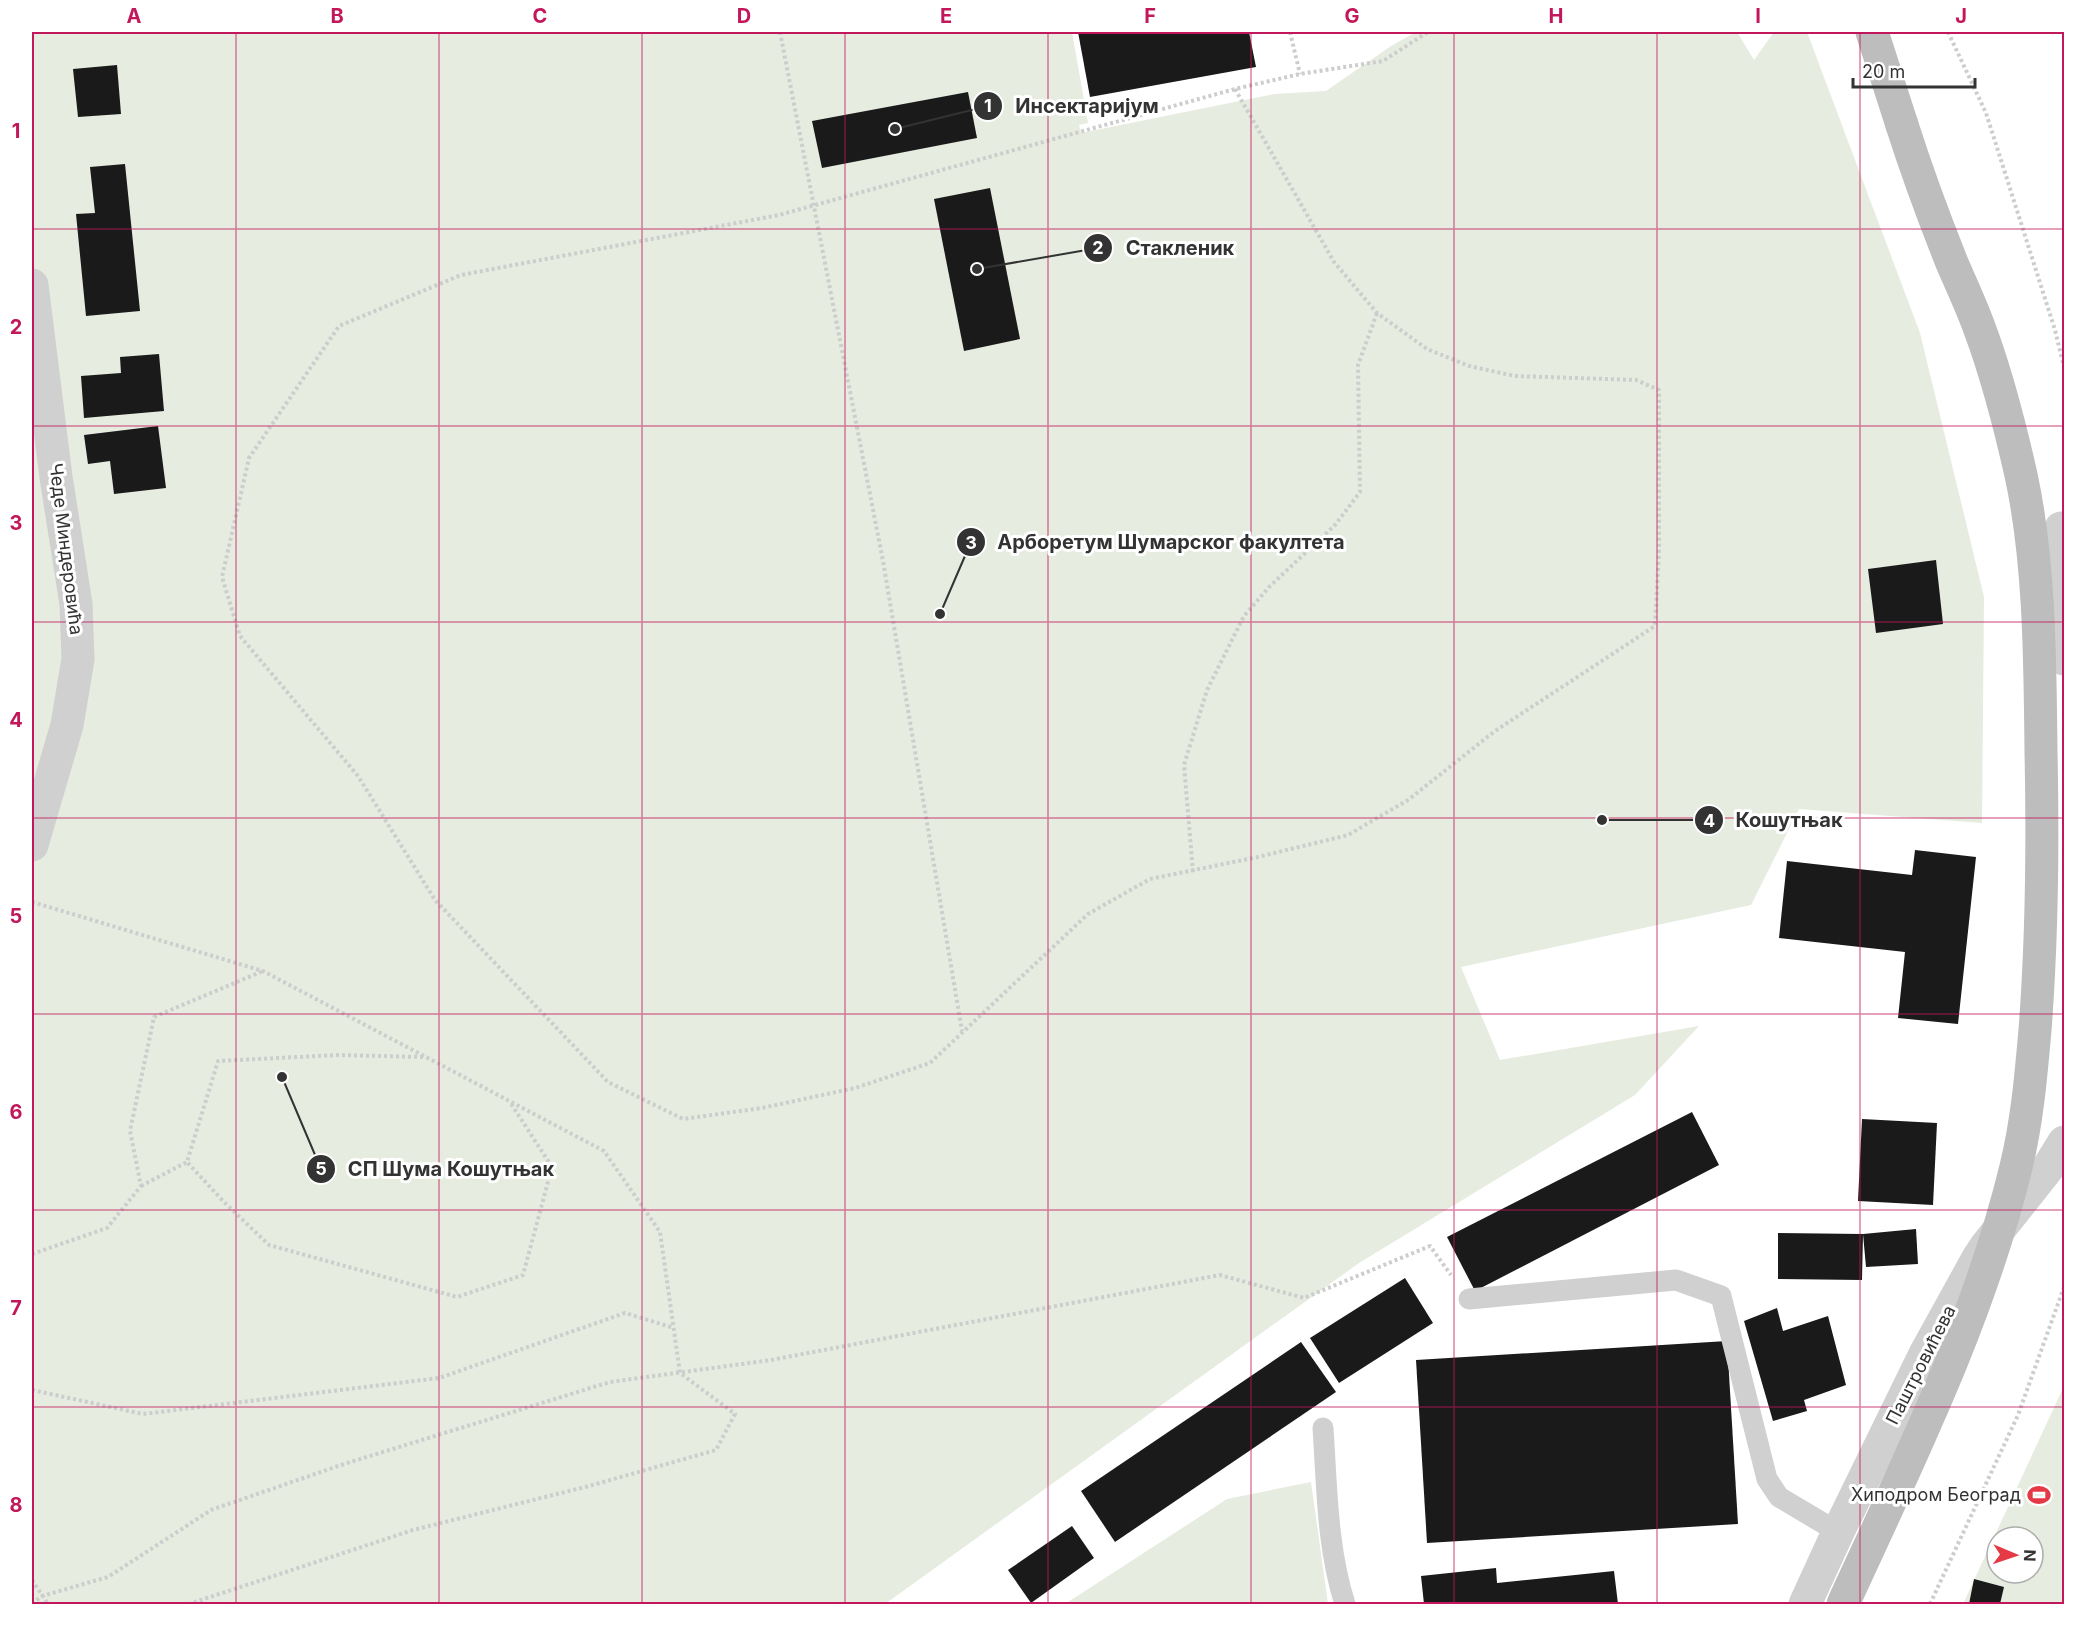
<svg xmlns="http://www.w3.org/2000/svg" width="2096" height="1636" font-family="Inter,sans-serif">
	<rect width="100%" height="100%" fill="#fff"/>
	<g fill="#e6ecdf" fill-rule="evenodd">
		<polygon points="32,32 1072,32 1088,123 1079,125 1081,133 1274,94 1326,91 1391,46 1416,32 1737,32 1754,60 1774,32 1807,32 1920,333 1984,597 1982,823 1799,809 1751,905 1461,967 1500,1060 1699,1026 1635,1095 1359,1263 885,1604 32,1604"/>
		<path d="M2064,1386V1604H1963ZM1997,1537H2033V1573H1997Z"/>
		<polygon points="1311,1482 1328,1604 1065,1604 1227,1499"/>
	</g>
	<g fill="#1a1a1a">
		<polygon points="1078,32 1249,32 1256,67 1090,97"/>
		<polygon points="117,65 121,114 78,117 73,69"/>
		<polygon points="968,92 977,138 822,168 812,121"/>
		<polygon points="125,164 140,311 86,316 76,214 95,213 90,167"/>
		<polygon points="990,188 1020,339 964,351 934,199"/>
		<polygon points="159,354 164,411 84,418 81,376 121,373 120,357"/>
		<polygon points="158,426 166,488 114,494 110,461 88,464 84,435"/>
		<polygon points="1936,560 1943,624 1876,633 1868,569"/>
		<polygon points="1915,850 1976,857 1958,1024 1898,1018 1905,952 1779,938 1787,861 1912,875"/>
		<polygon points="1692,1112 1719,1165 1475,1291 1447,1237"/>
		<polygon points="1862,1119 1937,1123 1933,1205 1858,1201"/>
		<polygon points="1916,1229 1918,1264 1866,1267 1863,1234"/>
		<polygon points="1778,1233 1863,1234 1862,1280 1778,1279"/>
		<polygon points="1405,1278 1433,1323 1339,1383 1310,1338"/>
		<polygon points="1777,1308 1783,1331 1828,1316 1846,1385 1804,1400 1807,1411 1773,1421 1744,1321"/>
		<polygon points="1727,1341 1738,1524 1427,1543 1416,1360"/>
		<polygon points="1301,1342 1336,1392 1115,1542 1081,1491"/>
		<polygon points="1072,1526 1094,1558 1031,1603 1008,1570"/>
		<polygon points="1496,1568 1497,1583 1614,1571 1618,1604 1424,1604 1421,1576"/>
		<polygon points="1974,1579 2004,1587 2000,1604 1969,1604"/>
	</g>
	<g fill="none" stroke-linecap="round" stroke-linejoin="round">
		<g stroke="#cdcdcd" stroke-width="4" stroke-dasharray="3 3" stroke-linecap="butt">
			<polyline points="780,32 883,561 962,1031"/>
			<polyline points="1290,32 1300,74"/>
			<polyline points="1948,32 1986,113 2055,330 2064,367"/>
			<polyline points="1235,89 1334,262 1377,313 1427,349 1469,366 1515,376 1636,380 1659,390 1659,552 1655,626 1495,731 1408,800 1348,835 1258,857 1150,879 1088,914 930,1063 855,1088 762,1108 683,1119 608,1082 435,900 358,776 240,636 222,577 249,458 339,326 461,275 779,215 1235,89 1300,74 1383,61 1428,32"/>
			<polyline points="1193,872 1184,765 1207,690 1244,616 1270,586 1335,525 1360,492 1358,365 1377,313"/>
			<polyline points="32,902 263,971 604,1151 660,1232 680,1373 735,1414 716,1450 589,1486 413,1530 189,1604"/>
			<polyline points="423,1057 338,1055 218,1061 187,1162 224,1202 269,1245 457,1297 523,1275 552,1167 510,1102"/>
			<polyline points="141,1186 187,1162"/>
			<polyline points="32,1254 107,1228 141,1186 130,1131 154,1017 263,971"/>
			<polyline points="32,1390 143,1414 439,1378 625,1313 674,1328"/>
			<polyline points="32,1580 48,1604"/>
			<polyline points="32,1604 42,1596 108,1577 211,1510 344,1464 610,1382 771,1360 1220,1275 1304,1298 1430,1246 1451,1275"/>
			<polyline points="1930,1604 2018,1415 2064,1287"/>
		</g>
		<g stroke="#d0d0d0" stroke-width="21">
			<polyline points="1469,1299 1676,1280 1721,1296 1767,1479 1779,1497 1838,1532"/>
			<path d="M1323,1428C1327,1487 1327,1548 1345,1604"/>
		</g>
		<g stroke="#d0d0d0" stroke-width="33">
			<polyline points="32,285 56,477 76,604 78,659 67,725 32,845"/>
			<polyline points="2061,528 2064,659"/>
		</g>
		<polyline stroke="#d0d0d0" stroke-width="33" points="1805,1604 1838,1532 1925,1354 1978,1258 1986,1246 2048,1168 2064,1142"/>
		<polyline stroke="#bdbdbd" stroke-width="33" points="1872,32 1902,125"/>
		<path stroke="#bdbdbd" stroke-width="33" d="M1843,1604C1908,1462 1979,1320 2016,1167C2027,1122 2031,1076 2035,1030C2042,938 2043,845 2041,752C2040,664 2040,562 2021,475C2010,426 1997,375 1979,327C1971,305 1961,284 1952,263C1934,218 1917,172 1902,125"/>
	</g>
	<path fill="none" stroke="#c2185b" stroke-width="1.5" stroke-opacity="0.55" d="M236,32V1604M439,32V1604M642,32V1604M845,32V1604M1048,32V1604M1251,32V1604M1454,32V1604M1657,32V1604M1860,32V1604M32,229H2064M32,426H2064M32,622H2064M32,818H2064M32,1014H2064M32,1210H2064M32,1407H2064"/>
	<defs>
		<g id="stadium-bare" transform="scale(1.8)"><path d="M0-5a6.5 5 0 1 0 0 10a6.5 5 0 1 0 0-10ZM-3.5-1.8h7v3.6h-7Z" fill="#e63946" stroke="#fff" stroke-width="2.5" paint-order="stroke"/></g>
	</defs>
	<g fill-rule="evenodd">
		<use href="#stadium-bare" x="2039" y="1495"/>
	</g>
	<g text-anchor="middle" stroke-width="6" stroke-linejoin="round" paint-order="stroke">
		<g font-size="18" fill="#333" stroke="#fff">
			<text transform="translate(66 549) rotate(83)" y="6">Чеде Миндеровића</text>
			<text transform="translate(1921 1365) rotate(-63)" y="6">Паштровићева</text>
		</g>
		<g font-size="18" fill="#333" stroke="#fff" text-anchor="end">
			<text x="2021" y="1501">Хиподром Београд</text>
		</g>
	</g>
	<path fill="none" stroke="#333" stroke-width="2" d="M895 129L988 106M977 269L1098 248M940 614L971 542M1602 820L1709 820M282 1077L321 1169"/>
	<g fill="#333" stroke="#fff" stroke-width="2">
		<circle cx="895" cy="129" r="6"/>
		<circle cx="977" cy="269" r="6"/>
		<circle cx="940" cy="614" r="6"/>
		<circle cx="1602" cy="820" r="6"/>
		<circle cx="282" cy="1077" r="6"/>
		<circle cx="988" cy="106" r="15"/>
		<circle cx="1098" cy="248" r="15"/>
		<circle cx="971" cy="542" r="15"/>
		<circle cx="1709" cy="820" r="15"/>
		<circle cx="321" cy="1169" r="15"/>
	</g>
	<g font-size="18" text-anchor="middle" font-weight="bold" fill="#fff">
		<text x="988" y="112">1</text>
		<text x="1098" y="254">2</text>
		<text x="971" y="549">3</text>
		<text x="1709" y="827">4</text>
		<text x="321" y="1175">5</text>
	</g>
	<g font-size="20" text-anchor="middle" font-weight="bold" fill="#333" stroke="#fff" stroke-width="6" stroke-linejoin="round" paint-order="stroke">
		<text x="1087" y="113">Инсектаријум</text>
		<text x="1180" y="255">Стакленик</text>
		<text x="1171" y="549">Арборетум Шумарског факултета</text>
		<text x="1789" y="827">Кошутњак</text>
		<text x="451" y="1176">СП Шума Кошутњак</text>
	</g>
	<rect width="2096" height="1636" fill="none" stroke="#ffffff" stroke-width="66"/>
	<g transform="translate(2015 1555) rotate(92)"><circle r="28" fill="#ffffff" stroke="#adadad" stroke-width="1.5"/>
	<path d="M0-4.5L10 22L0 15L-10 22Z" fill="#e63946"/>
	<text y="-9" font-size="16" font-weight="bold" text-anchor="middle" fill="#333333">N</text>
	</g>
	<path d="M1853 78v9h122v-9" fill="none" stroke="#333333" stroke-width="3"/>
	<text x="1862" y="78" font-size="18" fill="#333333" stroke="#ffffff" stroke-width="4.5" paint-order="stroke">20 m</text>
	<rect x="33" y="33" width="2030" height="1570" fill="none" stroke="#c2185b" stroke-width="2"/>
	<g font-size="20" text-anchor="middle" font-weight="bold" fill="#c2185b">
		<text x="134" y="23">A</text>
		<text x="337" y="23">B</text>
		<text x="540" y="23">C</text>
		<text x="744" y="23">D</text>
		<text x="946" y="23">E</text>
		<text x="1150" y="23">F</text>
		<text x="1352" y="23">G</text>
		<text x="1556" y="23">H</text>
		<text x="1758" y="23">I</text>
		<text x="1961" y="23">J</text>
		<text x="16" y="138">1</text>
		<text x="16" y="334">2</text>
		<text x="16" y="530">3</text>
		<text x="16" y="727">4</text>
		<text x="16" y="923">5</text>
		<text x="16" y="1119">6</text>
		<text x="16" y="1315">7</text>
		<text x="16" y="1512">8</text>
	</g>
</svg>
